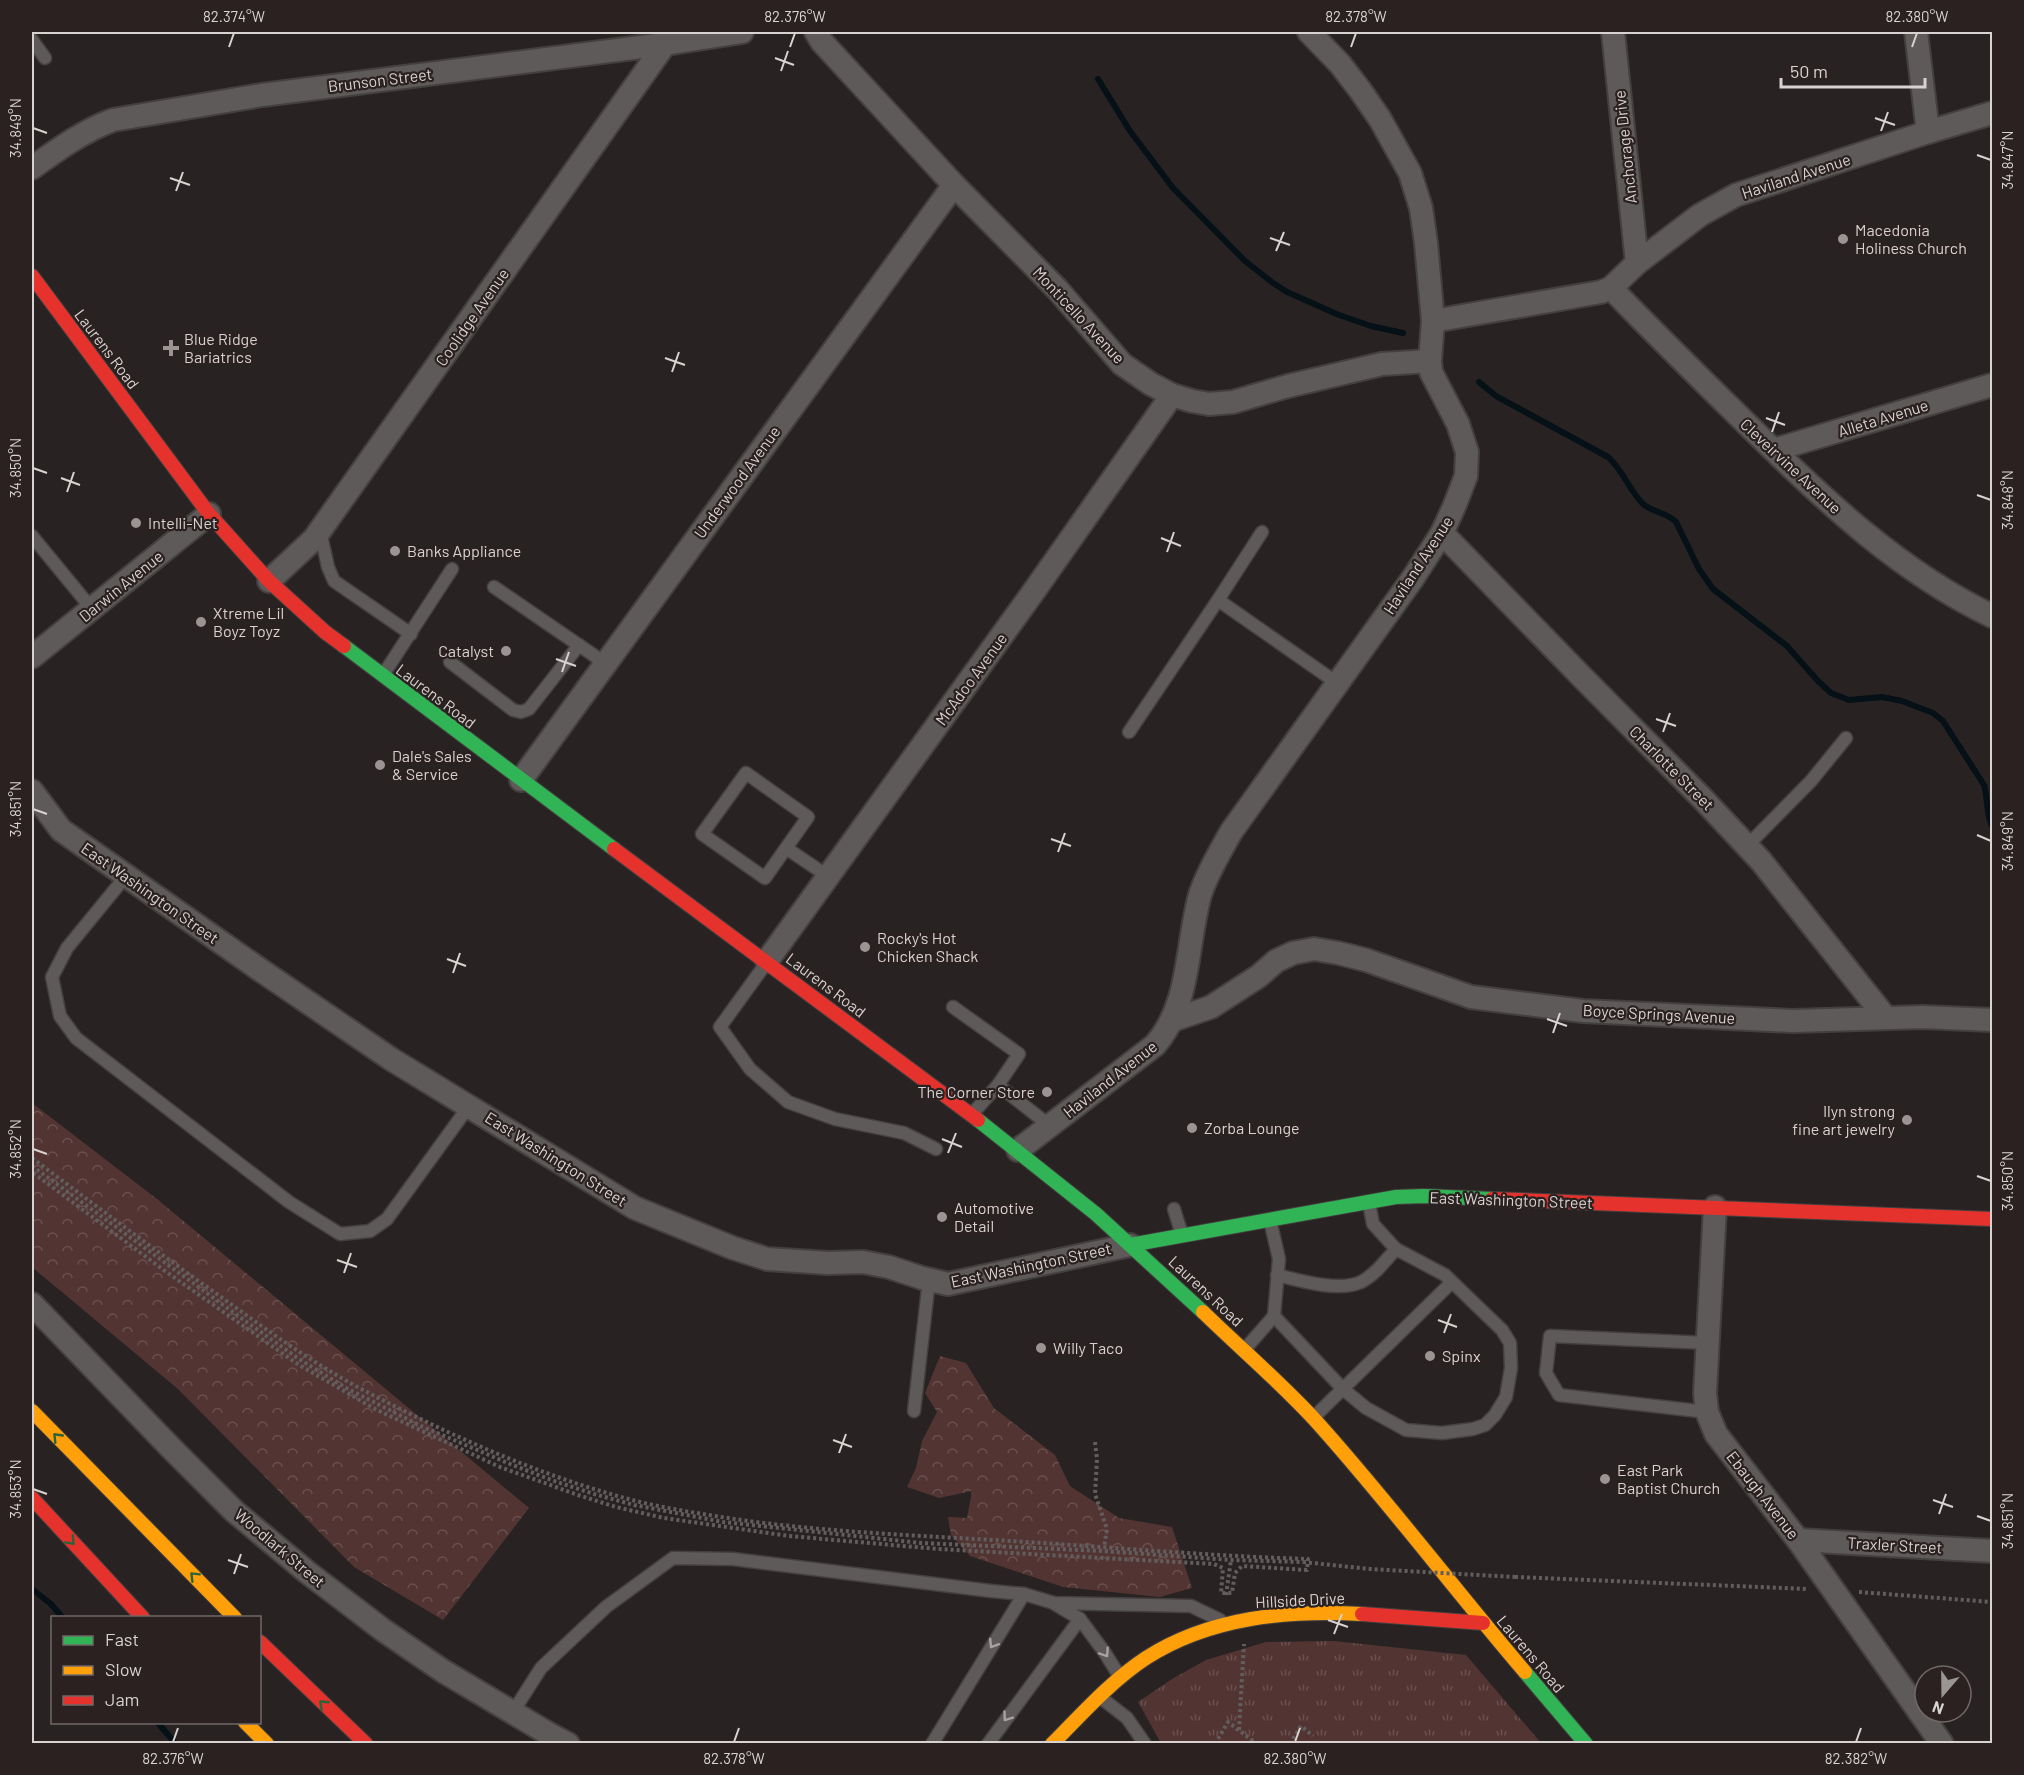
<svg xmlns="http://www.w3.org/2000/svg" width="2024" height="1775" font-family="Barlow,sans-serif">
	<defs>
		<pattern id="grass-tufts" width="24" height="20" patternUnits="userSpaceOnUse" patternTransform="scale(1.5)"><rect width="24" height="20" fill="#523432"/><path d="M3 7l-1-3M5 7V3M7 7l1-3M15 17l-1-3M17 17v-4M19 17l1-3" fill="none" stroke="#6a504f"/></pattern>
		<pattern id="forest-crowns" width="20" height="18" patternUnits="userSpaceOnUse" patternTransform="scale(1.5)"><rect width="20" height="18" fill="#523432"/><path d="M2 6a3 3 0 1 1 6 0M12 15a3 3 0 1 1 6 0" fill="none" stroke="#6a504f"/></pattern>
	</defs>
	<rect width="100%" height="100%" fill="#282322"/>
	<polygon fill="url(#grass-tufts)" points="1334,1641 1466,1655 1541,1743 1161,1743 1138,1702 1172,1679 1206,1660 1266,1642"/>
	<g fill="url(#forest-crowns)">
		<polygon points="32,1103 157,1199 529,1508 443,1620 354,1567 178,1389 32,1267"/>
		<polygon points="940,1356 966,1363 994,1408 1055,1455 1070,1486 1119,1518 1172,1527 1192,1588 1160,1597 1063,1587 970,1556 951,1535 948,1517 967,1518 972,1491 939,1498 907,1487 916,1468 922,1441 937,1412 925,1393"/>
	</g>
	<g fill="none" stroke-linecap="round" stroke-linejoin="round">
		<g stroke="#051116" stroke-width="6">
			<polyline points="1098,79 1130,131 1173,188 1245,261 1273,283 1287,292 1339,315 1371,326 1403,333"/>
			<path d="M1479,382L1496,396L1608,457C1623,470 1629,490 1643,504C1653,513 1667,512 1676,522L1699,569L1713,589L1787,646L1818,681L1831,693L1849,700L1882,697L1902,701L1933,713L1943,721L1984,785C1988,799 1986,814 1992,826"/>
			<polyline points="32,1589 51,1604 63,1618"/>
			<polyline points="157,1722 176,1744"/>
		</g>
		<g stroke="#44403f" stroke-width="15">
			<g id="lane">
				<polyline points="32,40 45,58"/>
				<polyline points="320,531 328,567 334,581 411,634"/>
				<polyline points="32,536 92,609"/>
				<polyline points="494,587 605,663"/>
				<polyline points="1218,600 1262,532"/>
				<polyline points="450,662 513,710 521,712 529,709 579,645"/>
				<polyline points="383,675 452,569"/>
				<polyline points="1129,732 1218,600 1337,683"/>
				<polyline points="1747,846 1811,781 1846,738"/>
				<polyline points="786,848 765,878 702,834 746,773 808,817 786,848 829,877"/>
				<polyline points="126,876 67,948 52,977 60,1016 76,1038 289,1202 340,1234 370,1231 387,1219 469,1106"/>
				<polyline points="767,962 720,1027 750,1069 788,1102 835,1119 904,1133 936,1149"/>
				<polyline points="953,1007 1019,1054 998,1085"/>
				<polyline points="973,1113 998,1085 1050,1126"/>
				<polyline points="1174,1209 1182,1235"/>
				<path d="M1277,1275C1301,1281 1339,1292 1361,1282C1375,1275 1386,1260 1396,1249"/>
				<polyline points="1274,1316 1343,1389 1366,1408 1406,1430 1442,1433 1473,1429 1485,1425 1495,1415 1506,1397 1511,1368 1510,1343 1502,1330 1445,1275 1396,1249 1373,1224 1369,1203"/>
				<polyline points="1245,1349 1274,1316 1279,1259 1270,1220"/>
				<polyline points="914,1411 929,1280"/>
				<polyline points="1707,1412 1559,1395 1546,1373 1550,1336 1708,1343"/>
				<polyline points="1313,1418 1452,1282"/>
				<polyline points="1055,1604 1080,1619 1105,1653 1120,1677"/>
				<polyline points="1100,1697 1127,1718 1145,1744"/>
				<polyline points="513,1712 541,1668 606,1607 673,1558 733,1559 991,1591 1024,1594 1054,1603 1191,1606 1220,1620"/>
				<polyline points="932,1744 1024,1594"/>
				<polyline points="988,1744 1080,1619"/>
			</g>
		</g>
		<g stroke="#44403f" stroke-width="26">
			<g id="street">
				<polyline points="816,32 822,42 954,185 1057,289 1122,364 1151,384 1172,395 1192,401 1209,404 1233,402 1288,386 1382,364 1430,361"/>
				<polyline points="1613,32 1637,263"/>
				<polyline points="1916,32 1928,132"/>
				<path d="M32,168C57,150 83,131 113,120L262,95L665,44L742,32"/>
				<path d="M1611,288C1657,336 1705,383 1753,430C1825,501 1900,572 1992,616"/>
				<polyline points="1433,321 1601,292 1611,288 1637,263 1700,215 1736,195 1928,132 1992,113"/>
				<polyline points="1774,450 1992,385"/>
				<polyline points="1442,533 1583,678 1701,797 1761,861 1886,1018"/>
				<polyline points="269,581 314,539 665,44"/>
				<polyline points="32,657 209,514"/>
				<polyline points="521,780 954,185"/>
				<polyline points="32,791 61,830 259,969 391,1059 635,1208 733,1248 767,1259 828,1263 863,1262 889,1267 922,1278 948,1284 1130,1245"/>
				<polyline points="767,961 1034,591 1172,395"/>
				<polyline points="1173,1020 1211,1007 1259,976 1276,961 1293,953 1314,949 1338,953 1366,960 1471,997 1583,1011 1793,1021 1923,1017 1992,1020"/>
				<path d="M1018,1150L1155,1045C1191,1004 1186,945 1200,895C1207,873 1220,852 1231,832L1413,578L1442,533L1454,507L1466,476L1467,452L1458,424L1431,372L1430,361L1433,321L1426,243L1421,208L1410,173L1380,119L1360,90L1340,64L1309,32"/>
				<polyline points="1715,1207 1705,1393 1707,1412 1716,1434 1798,1540 1942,1744"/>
				<polyline points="32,1304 172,1449 234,1511 307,1572 383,1630 443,1671 549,1734 568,1744"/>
				<polyline points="1798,1540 1992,1551"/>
			</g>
		</g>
		<g stroke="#44403f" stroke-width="16">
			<g id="fast">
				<polyline points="344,646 614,849"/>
				<polyline points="978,1120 1096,1214 1203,1312"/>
				<polyline points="1130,1245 1396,1197 1424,1196 1492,1199"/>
				<polyline points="1525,1672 1586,1744"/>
			</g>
		</g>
		<g stroke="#44403f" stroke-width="16">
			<g id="slow">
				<path d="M1203,1312C1240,1348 1280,1382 1315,1420C1388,1501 1454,1589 1525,1672"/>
				<polyline points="32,1411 235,1618"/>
				<polyline points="245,1722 267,1744"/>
				<path d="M1052,1744C1082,1714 1111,1681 1146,1658C1210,1617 1288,1610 1362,1614"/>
			</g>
		</g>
		<g stroke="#44403f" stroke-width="16">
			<g id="jam">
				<polyline points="32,276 209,514 269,581 325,632 344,646"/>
				<polyline points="614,849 978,1120"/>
				<polyline points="1492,1199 1992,1219"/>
				<polyline points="32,1498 143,1618"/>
				<polyline points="1362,1614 1483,1623"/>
				<polyline points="260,1642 366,1744"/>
			</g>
		</g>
		<g stroke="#625e5e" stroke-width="4" stroke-dasharray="3 3" stroke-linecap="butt">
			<path d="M32,1158C95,1205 157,1252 221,1297C268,1331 314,1364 365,1391C453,1437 545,1478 640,1502C665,1508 690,1512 715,1516C813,1532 912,1535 1011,1541C1110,1547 1209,1556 1308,1559L1307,1570L1242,1566L1235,1573L1232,1593H1221L1223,1568L1214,1564L938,1549L789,1536L664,1518L616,1507L578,1495L500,1467L422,1431L375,1409L299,1365L165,1271L32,1172"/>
			<polyline points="32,1166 248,1323 299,1359 348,1389 421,1426 510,1464 554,1481 594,1494 634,1505 723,1522 921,1543 1103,1551 1231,1560 1303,1562"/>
			<polyline points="1095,1442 1097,1459 1095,1494 1107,1529 1104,1548"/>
			<polyline points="1515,1577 1808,1589"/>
			<polyline points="1859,1592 1992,1602"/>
			<polyline points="1226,1595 1231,1560"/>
			<polyline points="1239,1730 1244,1644"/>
			<polyline points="1215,1744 1228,1722 1257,1744"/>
			<polyline points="1290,1744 1301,1726 1313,1736"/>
		</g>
		<use href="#lane" stroke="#5f5a5a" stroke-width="12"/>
		<use href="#street" stroke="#5f5a5a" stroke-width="22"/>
		<use href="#fast" stroke="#30b455" stroke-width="14"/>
		<use href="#slow" stroke="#ff9f0a" stroke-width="14"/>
		<use href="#jam" stroke="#e5322d" stroke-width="14"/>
		<polyline stroke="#625e5e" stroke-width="4" stroke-dasharray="3 3" stroke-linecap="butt" points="1303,1562 1370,1569 1515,1577"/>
	</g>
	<defs><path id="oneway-chevron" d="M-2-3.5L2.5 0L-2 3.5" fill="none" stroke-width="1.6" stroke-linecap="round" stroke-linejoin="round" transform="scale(1.5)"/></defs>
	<g stroke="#2d6338">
		<use href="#oneway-chevron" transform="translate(57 1437) rotate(-134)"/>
		<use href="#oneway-chevron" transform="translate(71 1541) rotate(47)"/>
		<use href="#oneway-chevron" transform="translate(194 1576) rotate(-135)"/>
		<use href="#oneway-chevron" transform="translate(323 1704) rotate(-137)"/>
	</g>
	<g stroke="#a8a2a1">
		<use href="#oneway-chevron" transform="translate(993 1644) rotate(122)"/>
		<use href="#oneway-chevron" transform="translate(1105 1653) rotate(56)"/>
		<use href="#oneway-chevron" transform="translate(1007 1717) rotate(126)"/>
	</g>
	<path fill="none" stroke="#d8d2d1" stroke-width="2" d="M229,47L234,33M790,47L795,33M1351,47L1356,33M1912,47L1917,33M775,58L794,65M781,71L788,51M1875,118L1895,125M33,128L47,133M1881,131L1888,112M1977,155L1991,160M170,178L190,185M176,191L183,172M1270,238L1290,245M1276,251L1284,232M665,358L685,365M672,372L679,352M1766,418L1785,425M1772,432L1779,412M33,468L47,473M61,478L80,485M67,492L74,472M1977,495L1991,500M1161,538L1181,546M1167,552L1174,532M556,659L576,666M562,672L569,652M1656,719L1676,726M1663,732L1670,713M33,809L47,814M1977,835L1991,841M1051,839L1071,846M1058,852L1065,833M447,959L466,966M453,973L460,953M1547,1019L1567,1026M1553,1033L1560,1013M942,1139L962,1147M33,1149L47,1154M948,1153L956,1133M1977,1176L1991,1181M337,1260L357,1267M344,1273L351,1253M1438,1320L1457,1327M1444,1333L1451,1314M833,1440L852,1447M839,1453L846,1434M33,1489L47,1494M1933,1500L1953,1507M1939,1514L1946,1494M1977,1516L1991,1521M228,1560L248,1567M234,1574L241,1554M1328,1620L1348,1627M1334,1634L1342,1614M173,1742L178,1728M734,1742L739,1728M1295,1742L1300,1728M1856,1742L1861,1728"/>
	<g fill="#9a9594" stroke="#2a2120" stroke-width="2">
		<circle cx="1843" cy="239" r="6"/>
		<path d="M168 339h6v6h6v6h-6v6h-6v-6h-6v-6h6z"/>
		<circle cx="136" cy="523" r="6"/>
		<circle cx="395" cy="551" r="6"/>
		<circle cx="201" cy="622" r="6"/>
		<circle cx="506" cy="651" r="6"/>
		<circle cx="380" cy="765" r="6"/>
		<circle cx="865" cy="947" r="6"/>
		<circle cx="1047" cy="1092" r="6"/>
		<circle cx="1907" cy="1120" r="6"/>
		<circle cx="1192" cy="1128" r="6"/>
		<circle cx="942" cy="1217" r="6"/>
		<circle cx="1041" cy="1348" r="6"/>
		<circle cx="1430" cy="1356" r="6"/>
		<circle cx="1605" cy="1479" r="6"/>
	</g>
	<g text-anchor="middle" stroke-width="4.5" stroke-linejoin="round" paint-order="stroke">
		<g font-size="16" fill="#d8d2d1" stroke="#2a2120">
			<text transform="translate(380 80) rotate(-7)" y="6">Brunson Street</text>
			<text transform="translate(1625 147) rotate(-96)" y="6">Anchorage Drive</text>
			<text transform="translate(1796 176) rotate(-18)" y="6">Haviland Avenue</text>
			<text transform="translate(1079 315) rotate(47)" y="6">Monticello Avenue</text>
			<text transform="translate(472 317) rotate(-55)" y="6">Coolidge Avenue</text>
			<text transform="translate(107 349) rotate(53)" y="6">Laurens Road</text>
			<text transform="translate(1883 418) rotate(-17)" y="6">Alleta Avenue</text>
			<text transform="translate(1791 466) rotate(43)" y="6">Cleveirvine Avenue</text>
			<text transform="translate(737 482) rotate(-54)" y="6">Underwood Avenue</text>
			<text transform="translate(1418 565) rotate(-57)" y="6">Haviland Avenue</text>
			<text transform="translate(121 586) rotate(-39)" y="6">Darwin Avenue</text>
			<text transform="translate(971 679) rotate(-54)" y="6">McAdoo Avenue</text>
			<text transform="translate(436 696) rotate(37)" y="6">Laurens Road</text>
			<text transform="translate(1672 768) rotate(45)" y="6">Charlotte Street</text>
			<text transform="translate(150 893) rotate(35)" y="6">East Washington Street</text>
			<text transform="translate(826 985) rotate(37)" y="6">Laurens Road</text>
			<text transform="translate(1659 1014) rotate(3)" y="6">Boyce Springs Avenue</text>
			<text transform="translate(1110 1079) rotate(-38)" y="6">Haviland Avenue</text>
			<text transform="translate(556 1159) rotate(32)" y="6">East Washington Street</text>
			<text transform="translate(1511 1200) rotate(2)" y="6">East Washington Street</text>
			<text transform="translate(1031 1265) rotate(-12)" y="6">East Washington Street</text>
			<text transform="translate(1206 1291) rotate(43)" y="6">Laurens Road</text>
			<text transform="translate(1763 1495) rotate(52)" y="6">Ebaugh Avenue</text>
			<text transform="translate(1895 1545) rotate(3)" y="6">Traxler Street</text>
			<text transform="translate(280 1548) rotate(40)" y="6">Woodlark Street</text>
			<text transform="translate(1300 1600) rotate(-3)" y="6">Hillside Drive</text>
			<text transform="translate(1531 1654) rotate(50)" y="6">Laurens Road</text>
		</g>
		<g font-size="16" fill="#d8d2d1" stroke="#2a2120" text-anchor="start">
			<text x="1855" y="236">Macedonia<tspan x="1855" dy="18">Holiness Church</tspan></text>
			<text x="184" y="345">Blue Ridge<tspan x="184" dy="18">Bariatrics</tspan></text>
			<text x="148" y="529">Intelli-Net</text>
			<text x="407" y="557">Banks Appliance</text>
			<text x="213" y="619">Xtreme Lil<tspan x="213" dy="18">Boyz Toyz</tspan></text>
			<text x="494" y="657" text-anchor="end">Catalyst</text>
			<text x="392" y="762">Dale's Sales<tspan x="392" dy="18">&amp; Service</tspan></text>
			<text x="877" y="944">Rocky's Hot<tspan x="877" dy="18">Chicken Shack</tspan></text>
			<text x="1035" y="1098" text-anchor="end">The Corner Store</text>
			<text x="1895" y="1117" text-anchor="end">llyn strong<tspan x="1895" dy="18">fine art jewelry</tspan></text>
			<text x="1204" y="1134">Zorba Lounge</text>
			<text x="954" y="1214">Automotive<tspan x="954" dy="18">Detail</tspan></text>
			<text x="1053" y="1354">Willy Taco</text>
			<text x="1442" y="1362">Spinx</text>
			<text x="1617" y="1476">East Park<tspan x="1617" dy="18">Baptist Church</tspan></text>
		</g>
	</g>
	<rect width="2024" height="1775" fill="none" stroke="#2a2120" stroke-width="66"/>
	<rect x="51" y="1616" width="210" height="108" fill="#2a2120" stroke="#706867" stroke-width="1.5"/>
	<rect x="63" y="1636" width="30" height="9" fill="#30b455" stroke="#706867" stroke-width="1.5"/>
	<text x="105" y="1646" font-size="18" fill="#d8d2d1">Fast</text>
	<rect x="63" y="1666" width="30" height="9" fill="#ff9f0a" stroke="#706867" stroke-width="1.5"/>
	<text x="105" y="1676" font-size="18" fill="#d8d2d1">Slow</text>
	<rect x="63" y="1696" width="30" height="9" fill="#e5322d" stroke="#706867" stroke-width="1.5"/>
	<text x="105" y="1706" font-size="18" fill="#d8d2d1">Jam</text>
	<g transform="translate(1943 1694) rotate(200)"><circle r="28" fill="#2a2120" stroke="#706867" stroke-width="1.5"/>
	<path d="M0-4.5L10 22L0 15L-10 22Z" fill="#9a9594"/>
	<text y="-9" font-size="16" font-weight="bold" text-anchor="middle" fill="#d8d2d1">N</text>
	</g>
	<path d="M1781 78v9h144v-9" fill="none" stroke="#d8d2d1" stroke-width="3"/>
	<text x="1790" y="78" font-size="18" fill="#d8d2d1" stroke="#2a2120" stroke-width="4.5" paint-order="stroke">50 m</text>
	<rect x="33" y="33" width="1958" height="1709" fill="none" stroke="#d8d2d1" stroke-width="2"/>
	<g font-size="15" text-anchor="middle" fill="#d8d2d1">
		<text x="234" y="22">82.374°W</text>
		<text x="795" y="22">82.376°W</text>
		<text x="1356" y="22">82.378°W</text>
		<text x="1917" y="22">82.380°W</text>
		<text transform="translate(16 128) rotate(-90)" y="5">34.849°N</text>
		<text transform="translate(2008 160) rotate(-90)" y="5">34.847°N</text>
		<text transform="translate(16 468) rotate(-90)" y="5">34.850°N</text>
		<text transform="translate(2008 500) rotate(-90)" y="5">34.848°N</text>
		<text transform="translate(16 809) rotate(-90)" y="5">34.851°N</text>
		<text transform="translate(2008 841) rotate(-90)" y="5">34.849°N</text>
		<text transform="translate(16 1149) rotate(-90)" y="5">34.852°N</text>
		<text transform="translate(2008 1181) rotate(-90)" y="5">34.850°N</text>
		<text transform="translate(16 1489) rotate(-90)" y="5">34.853°N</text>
		<text transform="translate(2008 1521) rotate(-90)" y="5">34.851°N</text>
		<text x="173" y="1764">82.376°W</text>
		<text x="734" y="1764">82.378°W</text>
		<text x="1295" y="1764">82.380°W</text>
		<text x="1856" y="1764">82.382°W</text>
	</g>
</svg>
